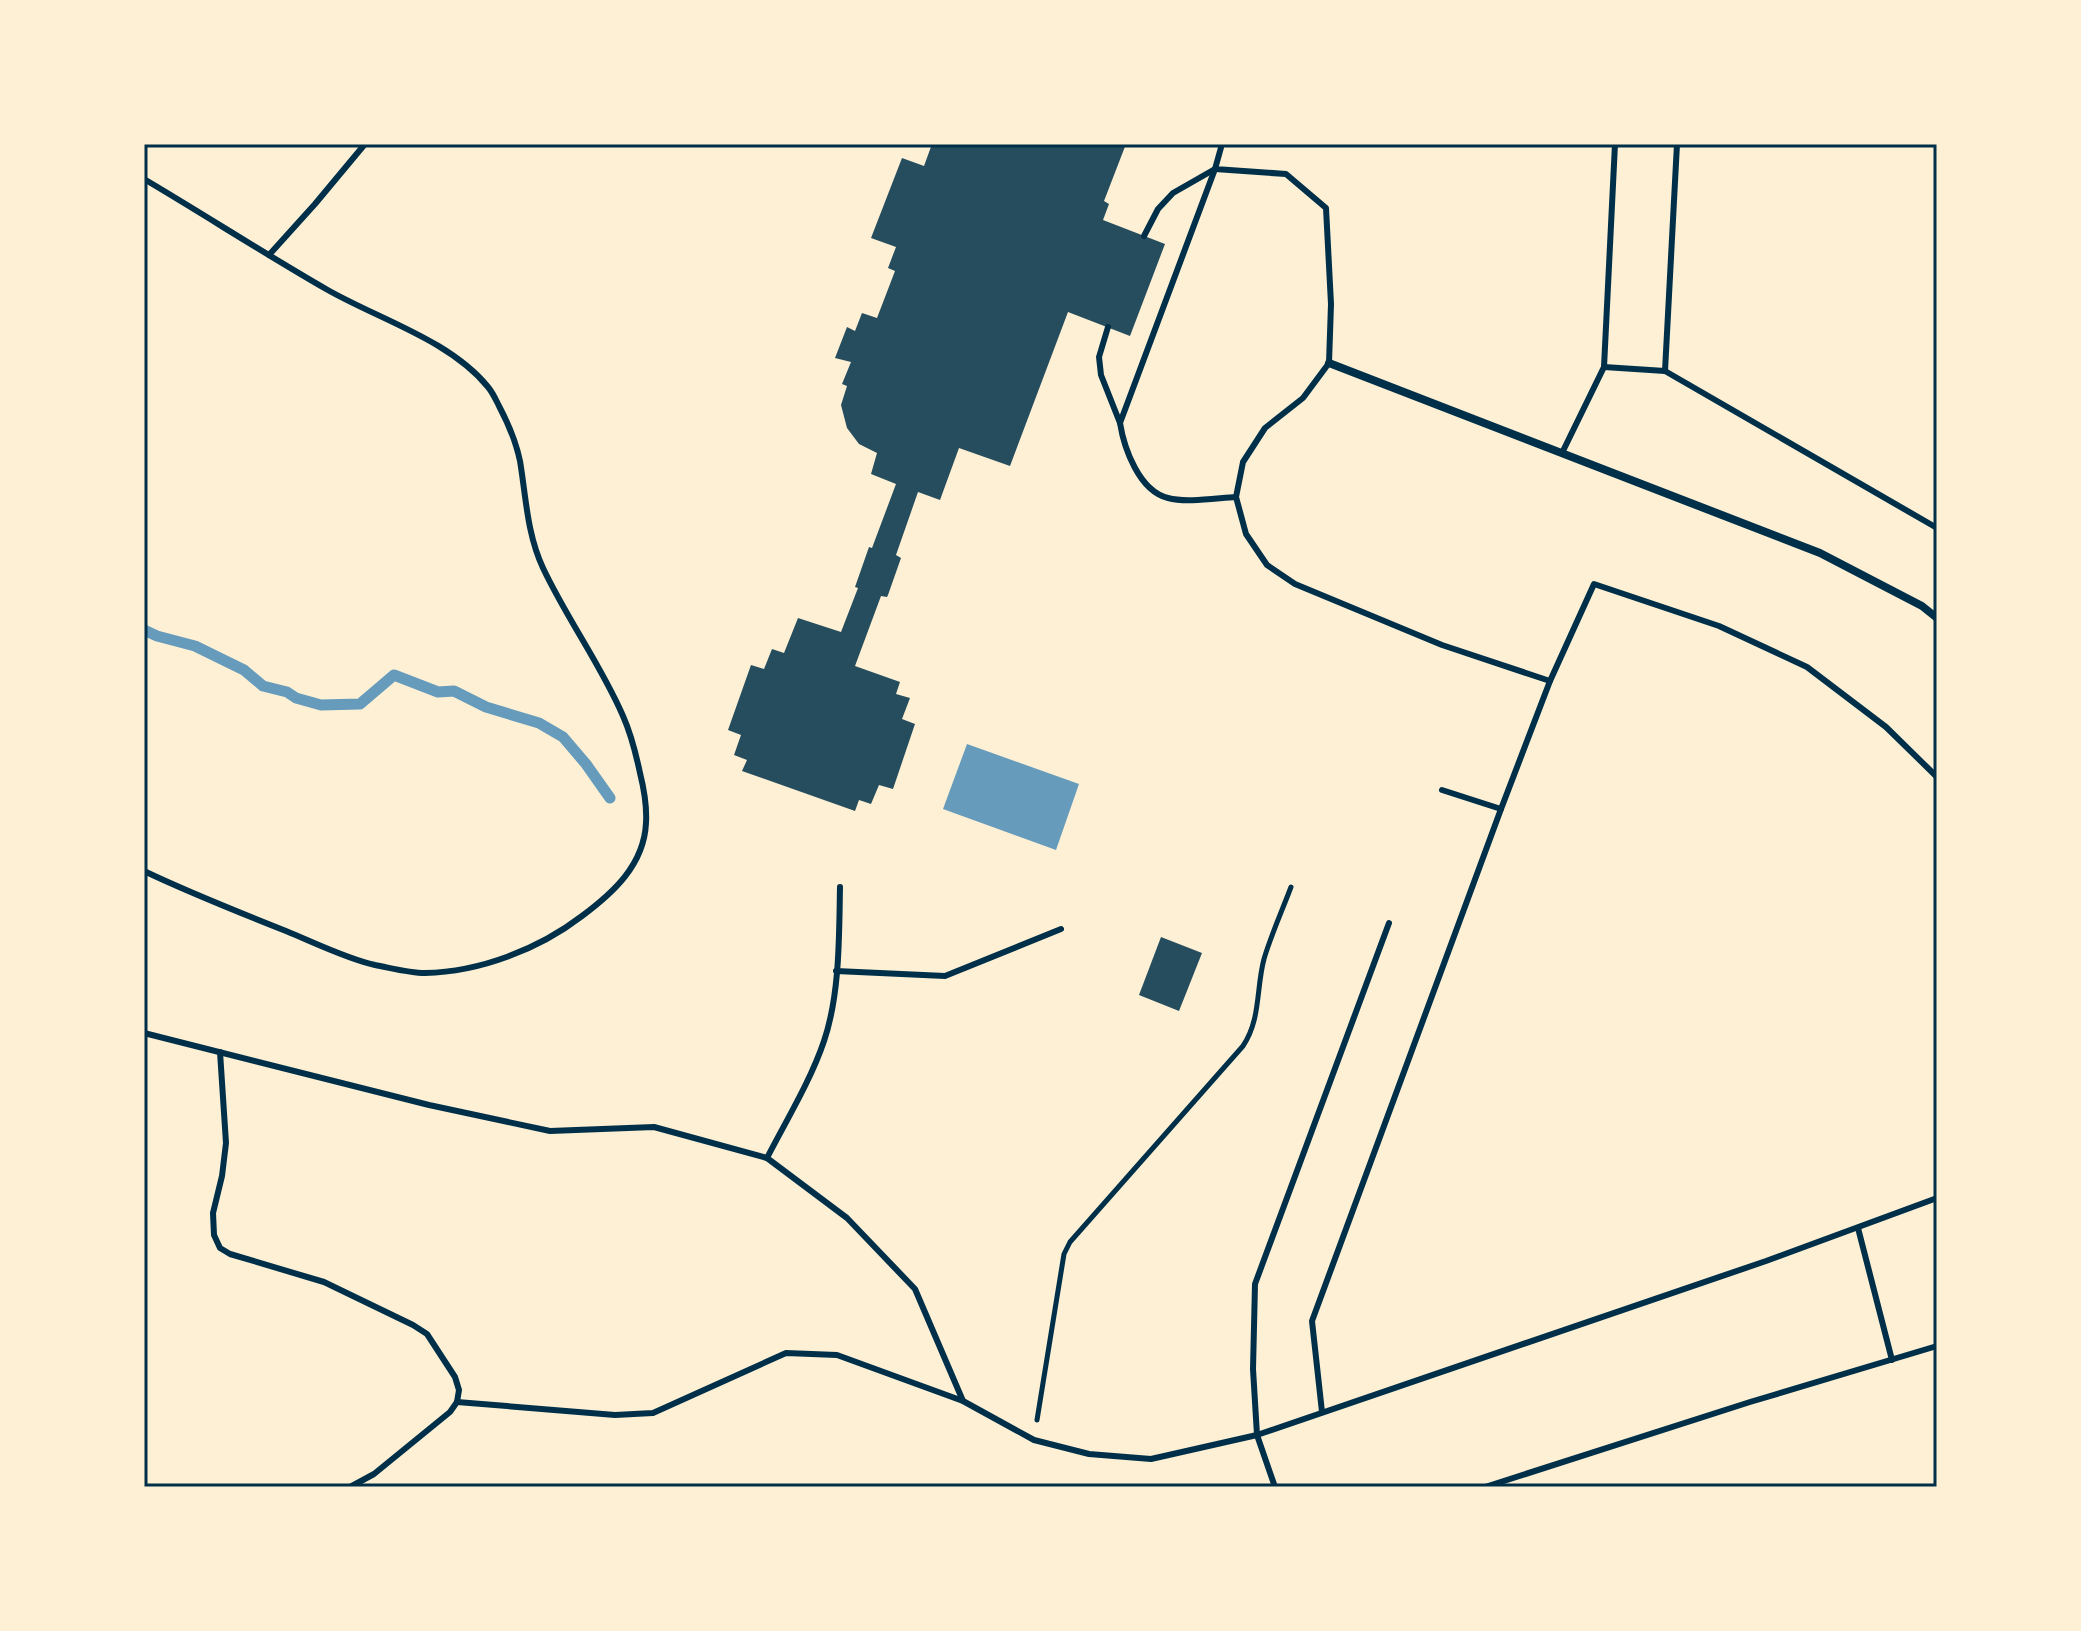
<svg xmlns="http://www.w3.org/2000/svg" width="2081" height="1631" font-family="Signika,sans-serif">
	<rect width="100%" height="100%" fill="#fdf0d5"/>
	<polygon fill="#669bbc" points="967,744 1079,784 1056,850 943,809"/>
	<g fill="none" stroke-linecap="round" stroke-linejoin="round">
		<polyline stroke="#669bbc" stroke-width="11" points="144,630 157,636 195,646 244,670 263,686 287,692 296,698 321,705 360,704 394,675 438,692 454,691 486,707 539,723 563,737 586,764 610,798"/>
	</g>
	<g fill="#264d5e">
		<polygon points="932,144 941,147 942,144 1126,144 1104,201 1109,204 1103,220 1165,244 1130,336 1068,312 1010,466 959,448 940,500 918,492 896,555 901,558 888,595 887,597 881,596 855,666 900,682 896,694 910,698 902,719 915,724 893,789 879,785 871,804 859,800 855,811 742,771 747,760 734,755 741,735 728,730 751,665 764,669 772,649 784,653 798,618 841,632 858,588 855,587 869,547 872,548 896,484 871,474 877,453 859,444 847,428 841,405 847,386 842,384 851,362 835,358 847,327 855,331 862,313 877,318 895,271 888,268 896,247 871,238 902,158 924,166"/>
		<polygon points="1161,937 1202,953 1179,1011 1139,995"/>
	</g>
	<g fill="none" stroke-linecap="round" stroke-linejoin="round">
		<path stroke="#003049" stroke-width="5" d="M1037,1420L1064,1254L1070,1242L1243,1046C1261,1019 1256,989 1264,959C1271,935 1282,911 1291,887"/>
		<g stroke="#003049" stroke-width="6">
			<polyline points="1222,144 1215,169 1286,174 1326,208 1331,304 1329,363 1303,398 1265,428 1243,462 1236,497 1246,534 1267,565 1295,584 1442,645 1550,681 1594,584 1719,626 1807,667 1886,727 1937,777"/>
			<path d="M1215,169L1120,423C1124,448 1139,491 1168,498C1186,503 1217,498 1236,497"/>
			<path d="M144,179C205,215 265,254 326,289C378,319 450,340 488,387C493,393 496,400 499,406C508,423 516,442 520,461C526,497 527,534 543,568C567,619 601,665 623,716C631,734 636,754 640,773C644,789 647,806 646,823C644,865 613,893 582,916C539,949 480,972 425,973C409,973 391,968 375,965C347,959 313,942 286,931C238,912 190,893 144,871"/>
			<polyline points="1144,236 1158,209 1173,193 1215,169"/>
			<polyline points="269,255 315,204 365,144"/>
			<polyline points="1108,327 1099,357 1101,375 1120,423"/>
			<polyline points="1604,367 1665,371 1937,528"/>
			<polyline points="1665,371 1677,144"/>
			<polyline points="1562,453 1604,367 1615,144"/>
			<polyline points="1442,790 1501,809"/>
			<path d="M840,887C839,936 840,994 824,1041C811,1080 786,1121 767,1158L847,1218L915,1289L963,1401L1034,1440L1089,1454L1151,1459L1257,1435L1766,1261L1937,1198"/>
			<polyline points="836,971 945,976 1061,929"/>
			<polyline points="144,1033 429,1105 550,1131 654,1127 767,1158"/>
			<polyline points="220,1052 226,1143 222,1176 213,1213 214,1235 220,1248 230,1254 324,1282 413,1325 427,1334 455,1377 459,1390 457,1402 450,1412 374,1474 350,1487"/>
			<polyline points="1858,1228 1892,1360"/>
			<polyline points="457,1402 615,1415 653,1413 786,1353 837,1355 963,1401"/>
			<polyline points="1322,1412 1312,1321 1501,809 1550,681"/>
			<polyline points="1275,1487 1257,1435 1253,1369 1255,1284 1389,923"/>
			<polyline points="1485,1487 1750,1402 1937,1346"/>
		</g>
		<polyline stroke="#003049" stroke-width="8" points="1329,363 1820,553 1922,606 1937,618"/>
	</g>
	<rect width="2081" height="1631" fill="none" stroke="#fdf0d5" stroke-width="292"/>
	<rect x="146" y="146" width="1789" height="1339" fill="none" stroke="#003049" stroke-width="3"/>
</svg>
